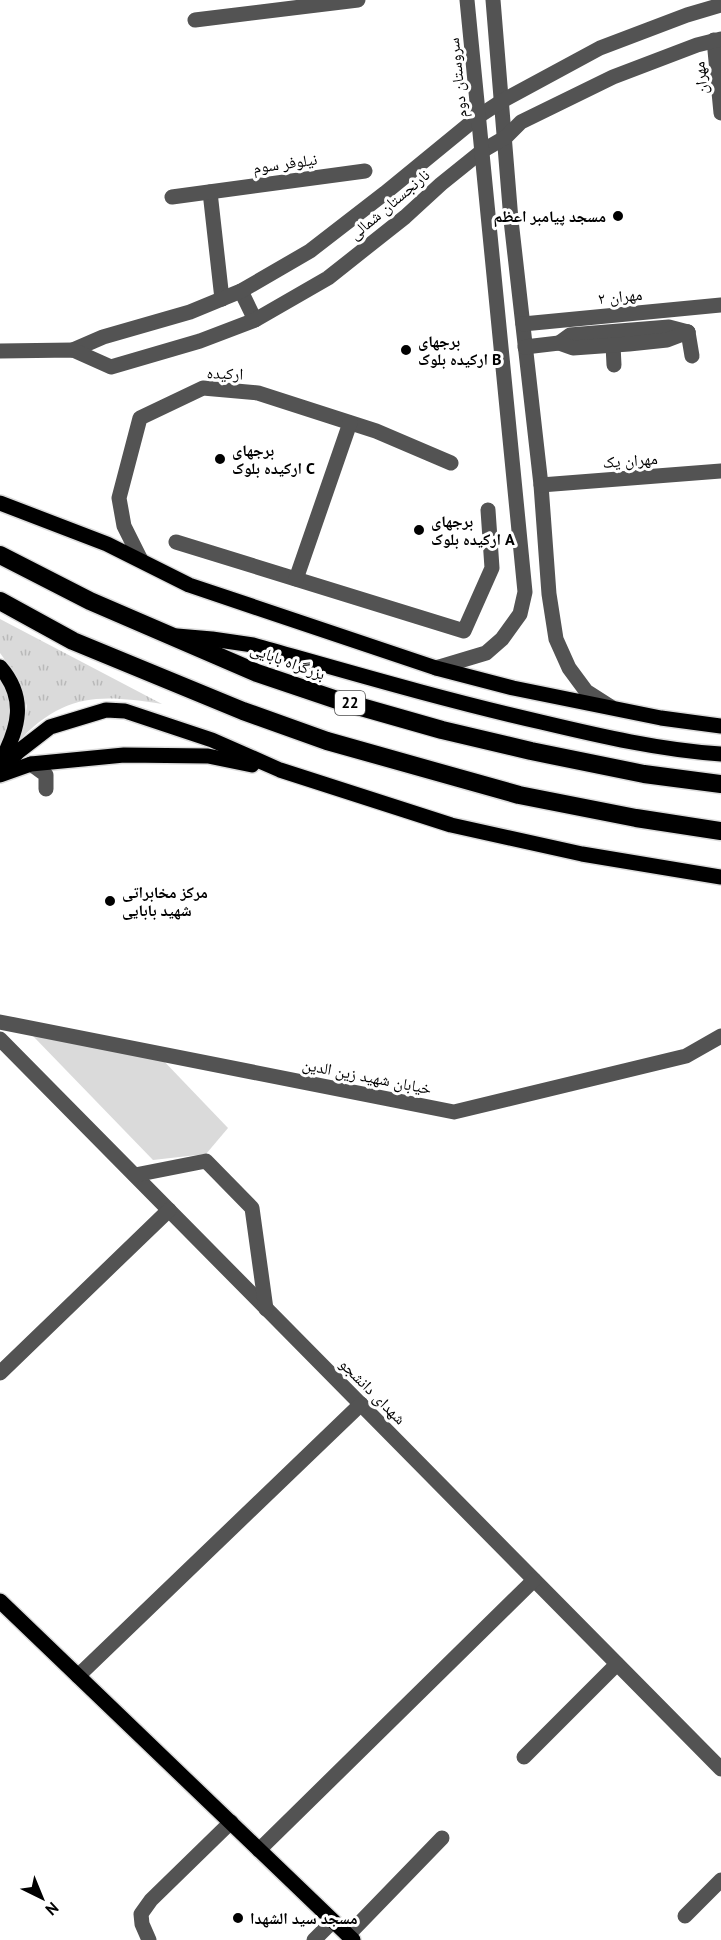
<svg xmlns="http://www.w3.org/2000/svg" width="721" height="1940" font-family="'PT Sans','Noto Naskh Arabic',sans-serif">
	<defs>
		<pattern id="grass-tufts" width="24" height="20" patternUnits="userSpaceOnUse" patternTransform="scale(1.5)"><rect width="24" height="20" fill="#dadada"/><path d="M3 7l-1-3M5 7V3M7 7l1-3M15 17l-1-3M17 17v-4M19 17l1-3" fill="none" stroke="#b9b9b9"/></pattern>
	</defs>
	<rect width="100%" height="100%" fill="#fff"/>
	<g fill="url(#grass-tufts)">
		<path d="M0,619L162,704C98,694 63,693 16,744L24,728L27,706L16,675L0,653Z"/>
		<path d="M0,679C16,706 8,724 0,752Z"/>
	</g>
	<polygon fill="#dadada" points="34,1033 159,1056 228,1128 206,1154 153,1160 33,1036"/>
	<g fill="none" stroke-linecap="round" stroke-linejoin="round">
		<g stroke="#dbdbdb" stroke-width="18">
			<g id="major">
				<polyline points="0,503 107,544 189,585 436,668 513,688 661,718 721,726"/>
				<path d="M177,636L212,639L253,645C349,672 444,700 541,722C600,736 660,750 721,754"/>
				<path d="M0,667C27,698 19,728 1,761"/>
				<polyline points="0,770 19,751 50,727 106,710 125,711 212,740 280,770 451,825 582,854 721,877"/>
				<polyline points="0,775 31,764 124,755 208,756 252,765"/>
				<polyline points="0,1601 353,1940"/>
			</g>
		</g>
		<g stroke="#dbdbdb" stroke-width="21">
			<g id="highway">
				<polyline points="0,555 90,601 257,673 340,701 442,730 531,751 644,774 721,784"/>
				<polyline points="0,601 73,641 243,711 327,741 519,795 636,818 721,831"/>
			</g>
		</g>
		<g stroke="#535353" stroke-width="15">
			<polyline points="493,0 511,220 541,485 549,594 556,639 569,668 586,691 611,707"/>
			<polyline points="195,20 358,0"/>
			<polyline points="714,40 721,113"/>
			<polyline points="210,192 222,299"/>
			<polyline points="172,197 365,171"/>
			<polyline points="241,291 255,320"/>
			<polyline points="523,324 721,305"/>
			<polyline points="688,332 692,356"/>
			<polyline points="559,343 570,335 669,327 688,332"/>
			<polyline points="613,345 614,365"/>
			<polyline points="525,347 559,343 573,348 629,344 667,340 688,332"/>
			<polyline points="73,350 103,337 190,312 241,291 310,251 385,193 479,116 502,101 600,48 687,15 721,5"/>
			<polyline points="0,351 73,350 111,367 200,341 255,320 328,278 405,217 441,184 482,151 506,137 521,122 613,77 697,45 721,39"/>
			<polyline points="541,485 721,471"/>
			<polyline points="176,542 464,631 492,568 488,510"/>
			<polyline points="141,560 124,526 119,498 140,418 203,388 258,393 376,431 451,463"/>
			<polyline points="296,579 350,423"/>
			<path d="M436,668L486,653L502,639L520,614L525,592C505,395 487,197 467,0"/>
			<polyline points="31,764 46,775 46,789"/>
			<polyline points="0,1022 454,1112 686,1056 721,1036"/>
			<polyline points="0,1039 721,1769"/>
			<polyline points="135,1175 206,1161 252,1208 266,1309"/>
			<polyline points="0,1373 169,1210"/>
			<polyline points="78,1676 361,1404"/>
			<polyline points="524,1757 617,1664"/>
			<polyline points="259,1850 534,1580"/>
			<polyline points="685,1916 721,1880"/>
			<polyline points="348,1935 442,1838"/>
			<polyline points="149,1940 142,1924 141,1914 151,1900 231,1822"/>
			<polyline points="314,1940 333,1921"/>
		</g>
		<use href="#major" stroke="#000" stroke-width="15"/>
		<use href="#highway" stroke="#000" stroke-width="18"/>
	</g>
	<g fill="#000" stroke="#fff" stroke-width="2">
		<circle cx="618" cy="216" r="6"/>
		<circle cx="406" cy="350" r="6"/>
		<circle cx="220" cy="459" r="6"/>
		<circle cx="419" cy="530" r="6"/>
		<circle cx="110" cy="901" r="6"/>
		<circle cx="238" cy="1918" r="6"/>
	</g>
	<g text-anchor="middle" stroke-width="6" stroke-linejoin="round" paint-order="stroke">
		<rect fill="#fff" stroke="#4c4c4c" stroke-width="1.5" x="335" y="691" width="30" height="24" rx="4.5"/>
		<g font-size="15" font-weight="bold" fill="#000">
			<text x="350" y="708">22</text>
		</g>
		<g font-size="16" fill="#000" stroke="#fff">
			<text transform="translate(457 78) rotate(-96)" y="6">سروستان دوم</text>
			<text transform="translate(700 78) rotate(-96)" y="6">مهران</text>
			<text transform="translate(285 163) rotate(-8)" y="6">نیلوفر سوم</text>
			<text transform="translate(389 204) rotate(-40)" y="6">نارنجستان شمالی</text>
			<text transform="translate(620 296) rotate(-6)" y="6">مهران ۲</text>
			<text transform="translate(225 373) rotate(2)" y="6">ارکیده</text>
			<text transform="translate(630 460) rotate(-4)" y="6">مهران یک</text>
			<text transform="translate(288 661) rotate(20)" y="6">بزرگراه بابایی</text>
			<text transform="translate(367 1076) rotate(11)" y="6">خیابان شهید زین الدین</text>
			<text transform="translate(373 1391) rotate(45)" y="6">شهدای دانشجو</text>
		</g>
		<g font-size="16" font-weight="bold" fill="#000" stroke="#fff" text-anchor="start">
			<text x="606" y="222" text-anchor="end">مسجد پیامبر اعظم</text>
			<text x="418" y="347">برجهای<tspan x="418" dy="18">ارکیده بلوک B</tspan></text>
			<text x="232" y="456">برجهای<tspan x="232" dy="18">ارکیده بلوک C</tspan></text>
			<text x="431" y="527">برجهای<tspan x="431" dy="18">ارکیده بلوک A</tspan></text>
			<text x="122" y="898">مرکز مخابراتی<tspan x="122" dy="18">شهید بابایی</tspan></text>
			<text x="250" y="1924">مسجد سید الشهدا</text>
		</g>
	</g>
	<g transform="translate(42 1898) rotate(137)" stroke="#ffffff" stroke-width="4.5" paint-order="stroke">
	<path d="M0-4.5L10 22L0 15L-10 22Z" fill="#000000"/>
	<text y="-9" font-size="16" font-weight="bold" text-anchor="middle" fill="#000000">N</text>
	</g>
</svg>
